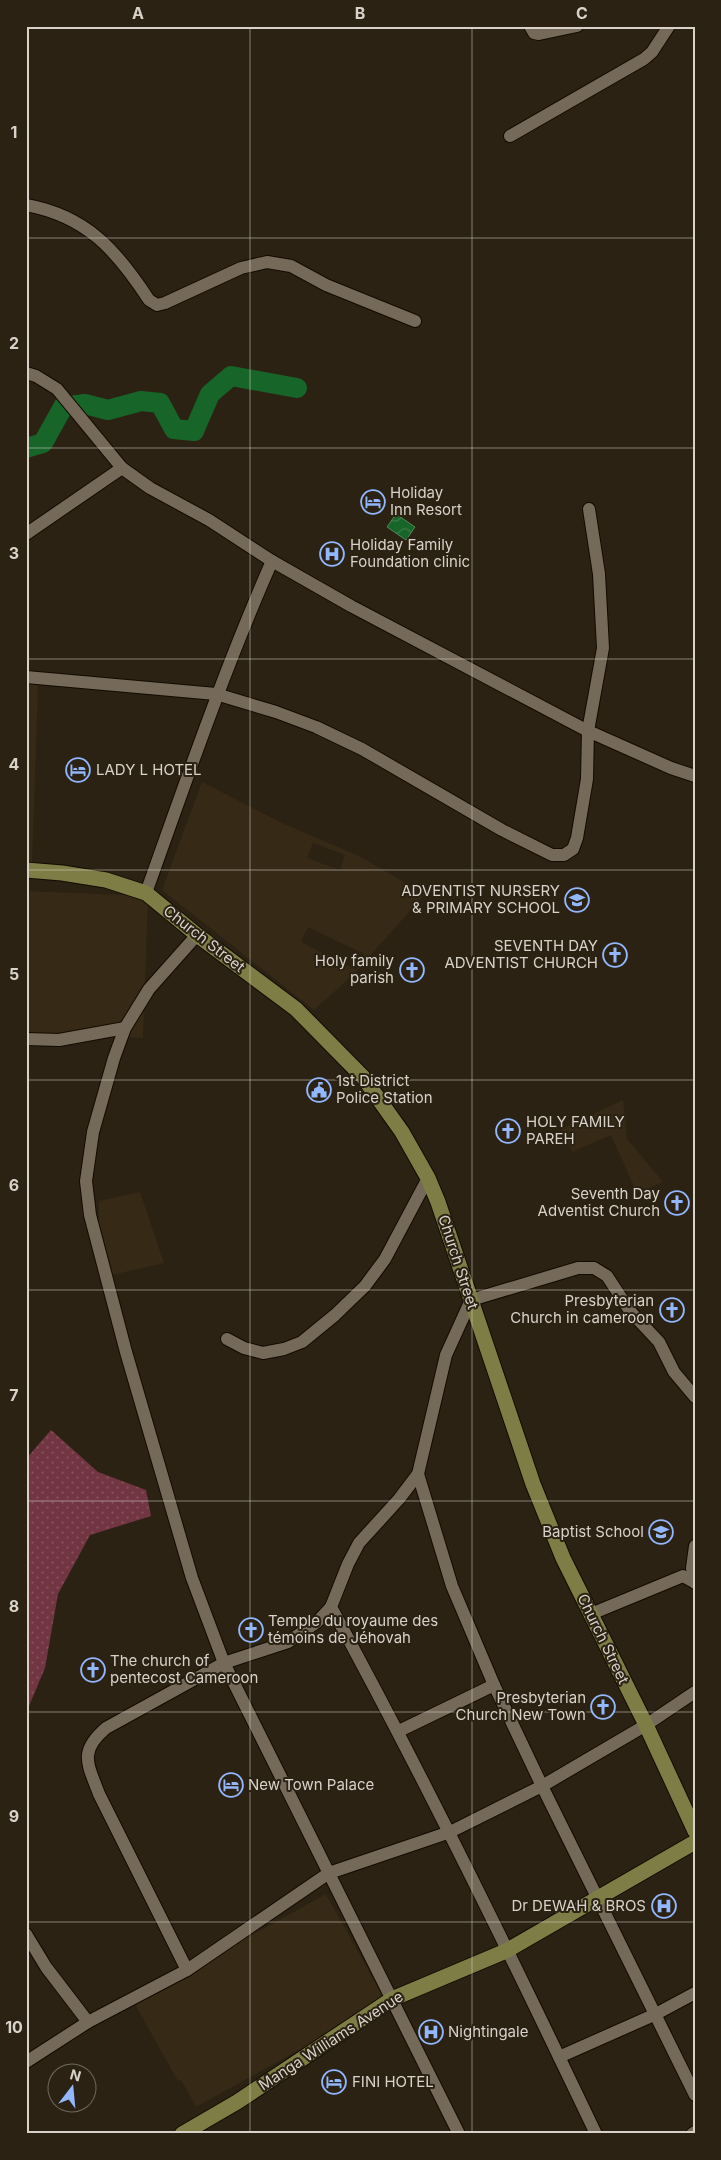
<svg xmlns="http://www.w3.org/2000/svg" width="721" height="2160" font-family="Inter,sans-serif">
	<defs>
		<pattern id="grass-dots" width="8" height="8" patternUnits="userSpaceOnUse" patternTransform="scale(1.25)"><rect width="8" height="8" fill="#723643"/><path d="M2 2h.1M6 6h.1" fill="none" stroke="#85525d" stroke-width="1.8" stroke-linecap="round"/></pattern>
		<pattern id="water-waves" width="16" height="10" patternUnits="userSpaceOnUse" patternTransform="scale(1.25)"><rect width="16" height="10" fill="#186529"/><path d="M0 5q4-4 8 0t8 0" fill="none" stroke="#397a47"/></pattern>
	</defs>
	<rect width="100%" height="100%" fill="#2b2214"/>
	<g fill="#362915" fill-rule="evenodd">
		<polygon points="26,684 38,685 32,862 26,862"/>
		<path d="M202,782L284,824L357,855L425,894L354,974L314,1010L162,890ZM313,843L345,855L340,870L307,858ZM308,927L364,954L356,970L301,942Z"/>
		<polygon points="26,891 148,896 143,1038 26,1033"/>
		<polygon points="623,1100 627,1139 663,1182 637,1193 611,1135 572,1152 561,1129"/>
		<polygon points="140,1192 164,1263 112,1275 99,1227 99,1201"/>
		<polygon points="326,1894 386,2002 196,2107 181,2080 178,2081 133,2001"/>
	</g>
	<polygon fill="url(#grass-dots)" points="51,1430 98,1472 146,1490 151,1516 90,1535 58,1594 45,1668 26,1713 26,1459"/>
	<polygon fill="url(#water-waves)" stroke="#528659" points="396,514 415,527 406,540 387,527"/>
	<g fill="none" stroke-linecap="round" stroke-linejoin="round">
		<polyline stroke="#186529" stroke-width="20" points="26,448 43,443 63,407 85,404 108,410 141,401 160,403 174,429 194,431 210,394 231,376 297,388"/>
		<g stroke="#130b01" stroke-width="14">
			<g id="minor">
				<polyline points="530,26 534,33 539,34 577,26"/>
				<polyline points="510,136 644,59 652,52 669,26"/>
				<path d="M26,205C87,216 117,251 149,300L157,305L165,303L241,268L267,262L291,266L326,285L415,321"/>
				<polyline points="26,373 36,376 57,389 122,468 150,488 209,520 272,561 351,606 588,731 671,768 695,776"/>
				<polyline points="26,534 122,468"/>
				<polyline points="26,677 216,694 276,712 316,727 362,749 502,830 552,855 564,855 573,849 577,838 587,779 588,731 603,648 599,574 589,509"/>
				<path d="M146,893C186,781 224,670 272,561"/>
				<polyline points="197,935 149,989 125,1028 114,1058 93,1132 86,1181 90,1215 126,1352 192,1578 224,1663 459,2134"/>
				<polyline points="26,1039 59,1040 125,1028"/>
				<polyline points="227,1339 244,1348 263,1353 284,1349 302,1342 335,1315 365,1286 385,1259 428,1178"/>
				<polyline points="418,1474 452,1586 494,1685 542,1786 695,2095"/>
				<polyline points="695,1546 692,1568 695,1583"/>
				<polyline points="591,1614 683,1576 694,1582"/>
				<polyline points="399,1731 494,1685"/>
				<polyline points="26,1934 46,1967 88,2022"/>
				<path d="M187,1970L99,1794C88,1764 78,1752 106,1728L224,1663L288,1642L317,1622L331,1607"/>
				<polyline points="559,2057 656,2014 695,1993"/>
				<polyline points="26,2062 88,2022 187,1970 329,1873 450,1832 542,1786 646,1725 695,1692"/>
				<path d="M596,2134C511,1956 425,1779 331,1607L348,1564L359,1543L399,1499L418,1474L446,1355L471,1300L578,1268H594L607,1276L630,1311L659,1342L674,1372L695,1397"/>
				<polyline points="692,2134 695,2132"/>
			</g>
		</g>
		<g stroke="#130b01" stroke-width="17">
			<g id="major">
				<polyline points="26,870 62,873 106,880 146,893 197,935 296,1009 363,1077 402,1132 428,1178 438,1202 533,1484 563,1558 646,1725 695,1831"/>
				<polyline points="182,2134 237,2102 392,1999 506,1951 695,1842"/>
			</g>
		</g>
		<use href="#minor" stroke="#756a5a" stroke-width="12"/>
		<use href="#major" stroke="#7f7d46" stroke-width="15"/>
	</g>
	<path fill="none" stroke="#d8d2c9" stroke-width="1" stroke-opacity="0.55" d="M250,26V2134M472,26V2134M26,238H695M26,448H695M26,659H695M26,870H695M26,1080H695M26,1290H695M26,1501H695M26,1712H695M26,1922H695"/>
	<defs>
		<g id="hotel-ring" transform="scale(1.25)"><circle r="9.5" fill="#2b2214" stroke="#93b7fd" stroke-width="1.5"/><path d="M-6-4.5h1.5V1H6V5H4.5V3h-9V5H-6ZM-4 0a1.8 1.8 0 1 1 3.6 0ZM.5 0V-2.5h3Q6-2.5 6 0Z" fill="#93b7fd"/></g>
		<g id="hospital-ring" transform="scale(1.25)"><circle r="9.5" fill="#2b2214" stroke="#93b7fd" stroke-width="1.5"/><path d="M-5-5h3v3.5h4V-5h3V5h-3V1.5h-4V5h-3Z" fill="#93b7fd"/></g>
		<g id="school-ring" transform="scale(1.25)"><circle r="9.5" fill="#2b2214" stroke="#93b7fd" stroke-width="1.5"/><path d="M0-5L7-2L0 1L-7-2ZM-4 1L0 2.5L4 1V4Q0 6-4 4Z" fill="#93b7fd"/></g>
		<g id="church-ring" transform="scale(1.25)"><circle r="9.5" fill="#2b2214" stroke="#93b7fd" stroke-width="1.5"/><path d="M-1.2-6h2.4v3.5h3.3v2.4h-3.3V6h-2.4V-.1h-3.3v-2.4h3.3Z" fill="#93b7fd"/></g>
		<g id="civic-ring" transform="scale(1.25)"><circle r="9.5" fill="#2b2214" stroke="#93b7fd" stroke-width="1.5"/><path d="M-.6-6.5H3V-4.5H.6V-3L4-1V1h2V6H-6V1h2V-1L-.6-3ZM-1.2 2.5V6h2.4V2.5Z" fill="#93b7fd"/></g>
	</defs>
	<g fill-rule="evenodd">
		<use href="#hotel-ring" x="373" y="502"/>
		<use href="#hospital-ring" x="332" y="554"/>
		<use href="#hotel-ring" x="78" y="770"/>
		<use href="#school-ring" x="577" y="900"/>
		<use href="#church-ring" x="615" y="955"/>
		<use href="#church-ring" x="412" y="970"/>
		<use href="#civic-ring" x="319" y="1090"/>
		<use href="#church-ring" x="508" y="1131"/>
		<use href="#church-ring" x="677" y="1203"/>
		<use href="#church-ring" x="672" y="1310"/>
		<use href="#school-ring" x="661" y="1532"/>
		<use href="#church-ring" x="251" y="1630"/>
		<use href="#church-ring" x="93" y="1670"/>
		<use href="#church-ring" x="603" y="1707"/>
		<use href="#hotel-ring" x="231" y="1785"/>
		<use href="#hospital-ring" x="664" y="1906"/>
		<use href="#hospital-ring" x="431" y="2032"/>
		<use href="#hotel-ring" x="334" y="2082"/>
	</g>
	<g text-anchor="middle" stroke-width="4" stroke-linejoin="round" paint-order="stroke">
		<g font-size="15" fill="#d8d2c9" stroke="#2b2214" text-anchor="start">
			<text x="390" y="498">Holiday<tspan x="390" dy="17">Inn Resort</tspan></text>
			<text x="350" y="550">Holiday Family<tspan x="350" dy="17">Foundation clinic</tspan></text>
			<text x="96" y="775">LADY L HOTEL</text>
			<text x="560" y="896" text-anchor="end">ADVENTIST NURSERY<tspan x="560" dy="17">&amp; PRIMARY SCHOOL</tspan></text>
			<text x="598" y="951" text-anchor="end">SEVENTH DAY<tspan x="598" dy="17">ADVENTIST CHURCH</tspan></text>
			<text x="394" y="966" text-anchor="end">Holy family<tspan x="394" dy="17">parish</tspan></text>
			<text x="336" y="1086">1st District<tspan x="336" dy="17">Police Station</tspan></text>
			<text x="526" y="1127">HOLY FAMILY<tspan x="526" dy="17">PAREH</tspan></text>
			<text x="660" y="1199" text-anchor="end">Seventh Day<tspan x="660" dy="17">Adventist Church</tspan></text>
			<text x="654" y="1306" text-anchor="end">Presbyterian<tspan x="654" dy="17">Church in cameroon</tspan></text>
			<text x="644" y="1537" text-anchor="end">Baptist School</text>
			<text x="268" y="1626">Temple du royaume des<tspan x="268" dy="17">témoins de Jéhovah</tspan></text>
			<text x="110" y="1666">The church of<tspan x="110" dy="17">pentecost Cameroon</tspan></text>
			<text x="586" y="1703" text-anchor="end">Presbyterian<tspan x="586" dy="17">Church New Town</tspan></text>
			<text x="248" y="1790">New Town Palace</text>
			<text x="646" y="1911" text-anchor="end">Dr DEWAH &amp; BROS</text>
			<text x="448" y="2037">Nightingale</text>
			<text x="352" y="2087">FINI HOTEL</text>
		</g>
		<g font-size="15" fill="#d8d2c9" stroke="#2b2214">
			<text transform="translate(204 939) rotate(38)" y="5">Church Street</text>
			<text transform="translate(458 1262) rotate(72)" y="5">Church Street</text>
			<text transform="translate(603 1639) rotate(64)" y="5">Church Street</text>
			<text transform="translate(331 2041) rotate(-33)" y="5">Manga Williams Avenue</text>
		</g>
	</g>
	<rect width="721" height="2160" fill="none" stroke="#2b2214" stroke-width="55"/>
	<g transform="translate(72 2088) rotate(16)"><circle r="24" fill="#2b2214" stroke="#70685c"/>
	<path d="M0-4L9 19L0 12L-9 19Z" fill="#93b7fd"/>
	<text y="-8" font-size="14" font-weight="bold" text-anchor="middle" fill="#d8d2c9">N</text>
	</g>
	<rect x="28" y="28" width="666" height="2104" fill="none" stroke="#d8d2c9" stroke-width="2"/>
	<g font-size="16" text-anchor="middle" font-weight="bold" fill="#d8d2c9">
		<text x="138" y="19">A</text>
		<text x="360" y="19">B</text>
		<text x="582" y="19">C</text>
		<text x="14" y="138">1</text>
		<text x="14" y="349">2</text>
		<text x="14" y="559">3</text>
		<text x="14" y="770">4</text>
		<text x="14" y="980">5</text>
		<text x="14" y="1191">6</text>
		<text x="14" y="1401">7</text>
		<text x="14" y="1612">8</text>
		<text x="14" y="1822">9</text>
		<text x="14" y="2033">10</text>
	</g>
</svg>
